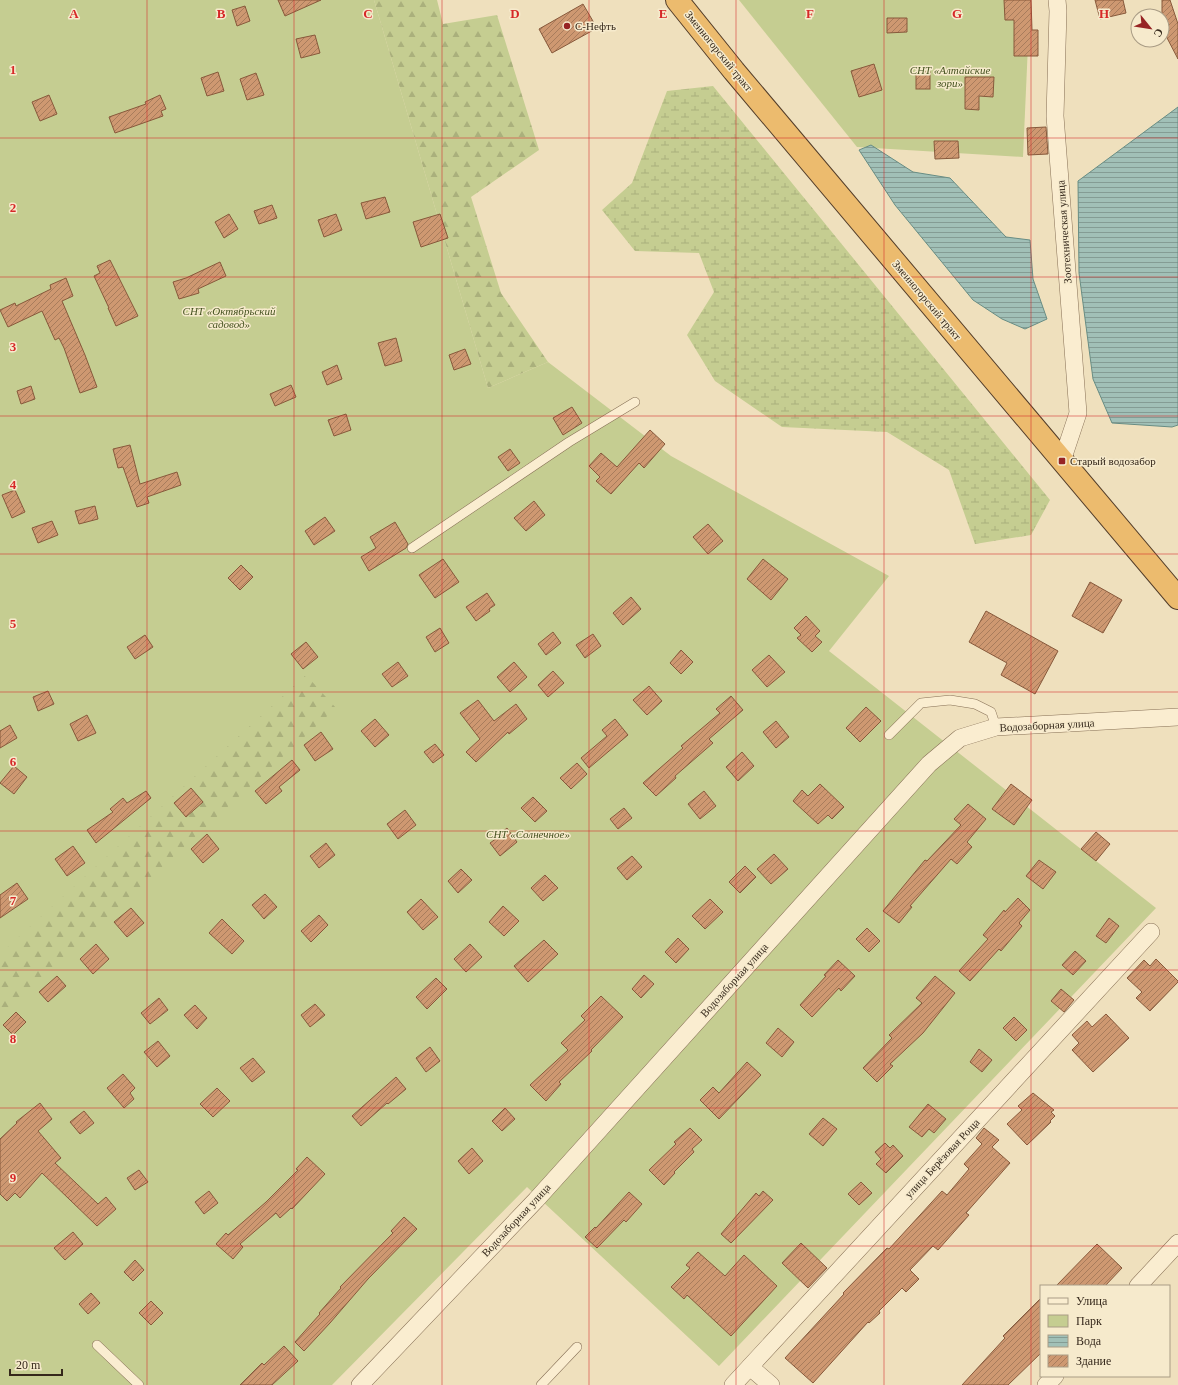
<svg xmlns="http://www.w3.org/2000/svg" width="1178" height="1385" font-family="Georgia,serif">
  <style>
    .green { fill: #c5cd91 }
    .forest { fill: url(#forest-firs) }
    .wetland { fill: url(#wetland-marsh) }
    .water { fill: url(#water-rules); stroke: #688d84 }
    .building { fill: url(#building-hatch); stroke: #87593b }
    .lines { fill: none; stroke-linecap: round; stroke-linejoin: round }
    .service-casing { stroke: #877056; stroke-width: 10 }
    .minor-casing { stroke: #877056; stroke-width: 18 }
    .trunk-casing { stroke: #543e2a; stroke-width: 24 }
    .service { stroke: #faedd0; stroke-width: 9 }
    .minor { stroke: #faedd0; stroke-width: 17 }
    .trunk { stroke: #ecbb6e; stroke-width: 22 }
    .grid { fill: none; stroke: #d62828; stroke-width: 1; stroke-opacity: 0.55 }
    .poi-dot { fill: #972424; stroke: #f6eacc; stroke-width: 1.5 }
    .labels { text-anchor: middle; stroke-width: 3; stroke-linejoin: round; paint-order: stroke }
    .poi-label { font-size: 11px; fill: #35281b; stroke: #f6eacc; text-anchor: start }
    .street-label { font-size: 11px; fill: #35281b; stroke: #f6eacc }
    .park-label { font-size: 11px; font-style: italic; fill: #465321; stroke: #f6eacc }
    .grid-label { font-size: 13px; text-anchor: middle; font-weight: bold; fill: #d62828; stroke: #f6eacc; stroke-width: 3; stroke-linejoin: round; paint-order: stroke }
  </style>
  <defs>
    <pattern id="forest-firs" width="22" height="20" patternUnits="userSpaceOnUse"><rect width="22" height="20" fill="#c5cd91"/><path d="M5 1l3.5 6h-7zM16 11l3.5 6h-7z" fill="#aab07c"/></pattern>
    <pattern id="wetland-marsh" width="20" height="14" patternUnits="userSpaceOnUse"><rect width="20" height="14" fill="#c5cd91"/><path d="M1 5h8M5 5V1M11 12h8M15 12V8" fill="none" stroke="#aab07c"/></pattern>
    <pattern id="water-rules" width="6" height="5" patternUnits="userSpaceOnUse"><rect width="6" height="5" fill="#a1c0b7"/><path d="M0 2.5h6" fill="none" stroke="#849c94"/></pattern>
    <pattern id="building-hatch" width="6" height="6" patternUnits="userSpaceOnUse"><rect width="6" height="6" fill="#ce9871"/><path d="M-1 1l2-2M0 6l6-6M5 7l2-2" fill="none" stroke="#a87c5c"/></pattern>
  </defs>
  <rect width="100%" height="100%" fill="#efe0bd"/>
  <g class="green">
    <path d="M0 0H374L488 388 548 362 671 456 889 576 829 651 1156 908 719 1366 527 1187 332 1385H0Z"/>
    <path d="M739 0H1030L1023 157 857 147Z"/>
  </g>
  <g class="forest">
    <path d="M374 0H437L443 24 497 15 539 150 471 197 501 293 548 362 488 388Z"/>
    <path d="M306 675 336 708 0 1015V954Z"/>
  </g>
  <path class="wetland" d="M713 86 1050 500 1031 535 975 544 949 470 887 432 782 427 715 381 687 335 714 292 699 253 635 251 602 210 632 183 667 91Z"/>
  <g class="water">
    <path d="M1178 107V425L1172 427 1112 423 1093 379 1079 273 1078 181Z"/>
    <path d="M871 145 913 172 950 178 1006 237 1030 240 1033 279 1047 319 1025 329 1002 319 973 300 895 205 859 150Z"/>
  </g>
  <g class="building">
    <path d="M278 0H321L285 16Z"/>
    <path d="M1004 0H1031L1032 30H1038V56H1014V20H1005Z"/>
    <path d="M1095 0H1123L1126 13 1100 19Z"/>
    <path d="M1162 0H1170L1178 24V59L1165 34 1162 35Z"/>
    <path d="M583 4 597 28 552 53 539 29Z"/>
    <path d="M245 6 250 21 237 26 232 10Z"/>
    <path d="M887 18H907V32L887 33Z"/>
    <path d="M315 35 320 53 301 58 296 39Z"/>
    <path d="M874 64 882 90 859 97 851 71Z"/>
    <path d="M218 72 224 91 207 96 201 78Z"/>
    <rect x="916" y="72" width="14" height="17"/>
    <path d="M256 73 264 95 247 100 240 79Z"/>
    <path d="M965 77H994L993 97 979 96V110L965 109Z"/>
    <path d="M49 95 57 114 40 121 32 102Z"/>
    <path d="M160 95 166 109 161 111 163 116 115 133 109 117 146 104 145 102Z"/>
    <path d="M1046 127 1048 154 1028 155 1027 128Z"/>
    <path d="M934 141H958L959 158 935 159Z"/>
    <path d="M385 197 390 212 366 219 361 203Z"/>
    <path d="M272 205 277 218 259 224 254 211Z"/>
    <path d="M229 214 238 229 224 238 215 222Z"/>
    <path d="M336 214 342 230 324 237 318 220Z"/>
    <path d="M440 214 448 238 421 247 413 222Z"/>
    <path d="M110 260 138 316 116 326 108 308H109L94 276 100 273 97 266Z"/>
    <path d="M220 262 226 276 198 289 199 293 179 299 173 282 186 278Z"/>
    <path d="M66 278 73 296 62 301 85 355 97 387 80 393 64 348 59 338 55 340 42 311 8 327 0 310 15 303 16 306 51 289 50 285Z"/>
    <path d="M396 338 402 361 385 366 378 343Z"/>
    <path d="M465 349 471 364 454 370 449 355Z"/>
    <path d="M337 365 342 379 327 385 322 372Z"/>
    <path d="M291 385 296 397 275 406 270 394Z"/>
    <path d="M31 386 35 399 21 404 17 391Z"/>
    <path d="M572 407 582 423 563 435 553 418Z"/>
    <path d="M346 414 351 430 334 436 328 420Z"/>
    <path d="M650 430 665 444 644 468 639 463 611 494 596 481 600 477 589 466 601 453 617 467Z"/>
    <path d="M130 445 140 484 177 472 181 485 147 497 149 503 137 507 123 467 118 468 113 449Z"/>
    <path d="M510 449 520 463 508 471 498 457Z"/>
    <path d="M15 490 25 512 12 518 2 495Z"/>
    <path d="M534 501 545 515 526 531 514 518Z"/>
    <path d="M95 506 98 519 79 524 75 511Z"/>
    <path d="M325 517 335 531 314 545 305 531Z"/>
    <path d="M52 521 58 535 38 543 32 528Z"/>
    <path d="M395 522 408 544 406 548 369 571 361 557 376 548 370 537Z"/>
    <path d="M708 524 723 541 708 554 693 537Z"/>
    <path d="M443 559 459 582 435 598 419 575Z"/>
    <path d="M763 559 788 579 771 600 747 579Z"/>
    <path d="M241 565 253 577 240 590 228 578Z"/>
    <path d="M1090 582 1122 600 1103 633 1072 616Z"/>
    <path d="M487 593 495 605 489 609 490 611 476 621 466 607Z"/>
    <path d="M631 597 641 609 623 625 613 613Z"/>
    <path d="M986 611 1058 651 1035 694 1001 675 1007 663 969 642Z"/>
    <path d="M806 616 820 631 815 636 822 642 812 652 797 638 801 635 794 628Z"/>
    <path d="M440 628 449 643 435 652 426 637Z"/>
    <path d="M553 632 561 643 546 655 538 644Z"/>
    <path d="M593 634 601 646 585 658 576 645Z"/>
    <path d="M145 635 153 647 135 659 127 647Z"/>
    <path d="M306 642 318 657 303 669 291 654Z"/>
    <path d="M681 650 693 662 681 674 670 663Z"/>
    <path d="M769 655 785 672 767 687 752 670Z"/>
    <path d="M398 662 408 676 392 687 382 674Z"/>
    <path d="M514 662 527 677 510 692 497 677Z"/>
    <path d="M553 671 564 683 548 697 538 685Z"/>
    <path d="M649 686 662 701 647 715 633 700Z"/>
    <path d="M48 691 54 704 38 711 33 697Z"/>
    <path d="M731 696 743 710 709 739 713 743 675 776 676 778 656 796 643 783 683 748 681 746 720 713 716 709Z"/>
    <path d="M478 700 494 721 516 704 527 719 509 734 508 732 476 762 466 752 480 739 460 713Z"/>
    <path d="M866 707 881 721 860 742 846 728Z"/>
    <path d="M87 715 96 733 78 741 70 724Z"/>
    <path d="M375 719 389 735 375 747 361 731Z"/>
    <path d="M615 719 628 735 589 768 581 758 607 736 602 730Z"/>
    <path d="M776 721 789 737 776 748 763 732Z"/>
    <path d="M10 725 17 738 0 748V731Z"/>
    <path d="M321 732 333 749 315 761 304 745Z"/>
    <path d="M435 744 444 755 433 763 424 752Z"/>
    <path d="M742 752 754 766 738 781 726 767Z"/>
    <path d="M292 760 300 770 279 787 282 791 266 804 255 791Z"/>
    <path d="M577 763 587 774 571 789 560 778Z"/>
    <path d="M14 766 27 777 14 794 0 783Z"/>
    <path d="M820 784 844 807 832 819 828 815 818 824 793 801 802 790 808 796Z"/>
    <path d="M1011 784 1032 800 1014 825 992 809Z"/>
    <path d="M191 788 203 802 186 817 174 803Z"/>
    <path d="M146 791 151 798 96 843 87 830 113 812 110 809 123 798 127 803Z"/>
    <path d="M704 791 716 806 700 819 688 804Z"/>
    <path d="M533 797 547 811 535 822 521 808Z"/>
    <path d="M968 804 986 819 967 842 972 847 957 864 951 859 910 906 912 907 899 923 883 911 925 860 927 861 961 825 954 819Z"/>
    <path d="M624 808 632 818 618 829 610 819Z"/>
    <path d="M405 810 416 825 398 839 387 824Z"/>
    <path d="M507 828 517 842 500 856 490 843 497 838 496 837Z"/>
    <path d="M1096 832 1110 844 1096 861 1081 849Z"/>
    <path d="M207 834 219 849 203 863 191 849Z"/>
    <path d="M326 843 335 855 319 868 310 856Z"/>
    <path d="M73 846 85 863 67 876 55 859Z"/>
    <path d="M774 854 788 869 771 884 757 869Z"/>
    <path d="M632 856 642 867 627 880 617 868Z"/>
    <path d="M1039 860 1056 872 1043 889 1026 876Z"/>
    <path d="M745 866 756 877 740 893 729 882Z"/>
    <path d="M461 869 472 880 458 893 448 881Z"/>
    <path d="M545 875 558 888 543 901 531 888Z"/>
    <path d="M17 883 28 899 0 918V895Z"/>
    <path d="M265 894 277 907 264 919 252 905Z"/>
    <path d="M1018 898 1030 910 1019 923 1022 926 1001 951 999 949 970 981 959 971 988 939 983 935 1004 910 1005 912Z"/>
    <path d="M421 899 438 917 423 930 407 912Z"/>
    <path d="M710 899 723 912 705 929 692 916Z"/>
    <path d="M503 906 519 921 504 936 489 922Z"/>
    <path d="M131 908 144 923 127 937 114 922Z"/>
    <path d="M319 915 328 925 311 942 301 931Z"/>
    <path d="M1109 918 1119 926 1106 943 1096 936Z"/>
    <path d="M222 919 244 941 232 954 209 933Z"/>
    <path d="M867 928 880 941 869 952 856 939Z"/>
    <path d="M678 938 689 949 676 963 665 952Z"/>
    <path d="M544 940 558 954 528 982 514 966Z"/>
    <path d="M96 944 109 959 93 974 80 959Z"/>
    <path d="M470 944 482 957 466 972 454 959Z"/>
    <path d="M1075 951 1086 961 1073 975 1062 965Z"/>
    <path d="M1156 959 1178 981V982L1150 1011 1136 998 1142 992 1127 978 1144 960 1150 966Z"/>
    <path d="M838 960 855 976 841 991 839 988 812 1017 800 1005 826 976 824 975Z"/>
    <path d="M644 975 654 984 641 998 632 989Z"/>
    <path d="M57 976 66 986 48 1002 39 992Z"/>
    <path d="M935 976 955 993 923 1033 890 1064 893 1066 877 1082 863 1068 892 1038 889 1035 922 1003 916 998Z"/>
    <path d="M436 978 447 989 427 1009 416 997Z"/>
    <path d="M1061 989 1074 1000 1064 1012 1051 1001Z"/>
    <path d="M601 996 623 1017 591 1050 592 1051 559 1082 561 1084 546 1101 530 1085 568 1050 561 1043 585 1020 581 1016Z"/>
    <path d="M159 998 168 1010 150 1024 141 1013Z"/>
    <path d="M315 1004 325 1015 310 1027 301 1015Z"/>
    <path d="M195 1005 207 1018 197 1029 184 1015Z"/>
    <path d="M16 1012 26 1022 13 1035 3 1025Z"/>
    <path d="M1106 1014 1129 1038 1093 1072 1072 1050 1079 1043 1072 1035 1087 1021 1092 1027Z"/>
    <path d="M1014 1017 1027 1030 1016 1041 1003 1028Z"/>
    <path d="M778 1028 794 1042 782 1057 766 1043Z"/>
    <path d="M158 1041 170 1056 157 1067 144 1052Z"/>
    <path d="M430 1047 440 1061 426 1072 416 1058Z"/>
    <path d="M979 1049 992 1060 982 1072 970 1062Z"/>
    <path d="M253 1058 265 1072 252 1082 240 1068Z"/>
    <path d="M747 1062 761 1075 719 1119 700 1100 713 1087 719 1093Z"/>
    <path d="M123 1074 135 1088 130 1093 134 1099 124 1108 107 1088Z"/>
    <path d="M396 1077 406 1089 388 1104 387 1103 361 1126 352 1116Z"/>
    <path d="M217 1088 230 1101 213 1117 200 1104Z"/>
    <path d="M1033 1093 1054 1110 1051 1112 1055 1116 1050 1121 1051 1122 1027 1145 1007 1124 1022 1110 1018 1106Z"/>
    <path d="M40 1103 52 1119 38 1131 61 1158 55 1163 98 1204 106 1197 116 1209 97 1226 42 1173 20 1198 15 1193 7 1201 0 1194V1139L17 1123 16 1122Z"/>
    <path d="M928 1104 946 1119 934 1133 929 1129 922 1137 909 1127Z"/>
    <path d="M505 1108 515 1119 502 1131 492 1121Z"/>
    <path d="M84 1111 94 1123 80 1134 70 1122Z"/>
    <path d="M823 1118 837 1129 823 1146 809 1134Z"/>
    <path d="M690 1128 702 1140 692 1149 694 1152 674 1172 675 1173 664 1185 649 1170 676 1144 674 1142Z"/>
    <path d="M984 1128 999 1140 992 1147 1010 1163 966 1213 969 1215 938 1250 933 1246 910 1270 919 1279 906 1292 902 1288 879 1311 880 1313 869 1323 868 1322 813 1383 785 1358 844 1294 843 1293 887 1248 889 1249 942 1191 947 1195 969 1169 964 1164 982 1144 976 1138Z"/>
    <path d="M885 1143 890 1148 893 1145 903 1156 886 1173 876 1164 881 1159 875 1152Z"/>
    <path d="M472 1148 483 1161 469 1174 458 1161Z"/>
    <path d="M307 1157 325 1174 292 1209 291 1208 280 1218 276 1213 240 1244 243 1247 233 1259 216 1244 226 1233 228 1235 266 1202 298 1170 296 1169Z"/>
    <path d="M139 1170 148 1182 135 1190 127 1178Z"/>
    <path d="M861 1182 872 1193 859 1205 848 1194Z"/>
    <path d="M209 1191 218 1203 204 1214 195 1202Z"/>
    <path d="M763 1191 773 1200 731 1243 721 1234 756 1193 759 1196Z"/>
    <path d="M629 1192 642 1204 626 1222 624 1220 597 1248 585 1237 595 1227 596 1228Z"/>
    <path d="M404 1217 417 1229 368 1279 330 1323 304 1351 295 1342 320 1314 319 1313 341 1288 340 1287 393 1233 391 1231Z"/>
    <path d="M73 1232 83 1244 65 1260 54 1248Z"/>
    <path d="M801 1243 827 1268 808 1288 782 1263Z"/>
    <path d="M1097 1244 1122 1268 1105 1286H1056Z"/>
    <path d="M698 1252 725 1276 744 1255 777 1286 731 1336 687 1295 684 1299 671 1287 690 1268 686 1265Z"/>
    <path d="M135 1260 144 1270 133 1281 124 1272Z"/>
    <path d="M91 1293 100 1303 88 1314 79 1304Z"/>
    <path d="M1041 1298V1353L1008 1385H962L1005 1338 1003 1336Z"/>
    <path d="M151 1301 163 1313 151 1325 139 1313Z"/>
    <path d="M284 1346 298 1361 272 1385H240L262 1363 264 1365Z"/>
  </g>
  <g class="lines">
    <g class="service-casing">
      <g id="service">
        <path d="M412 548 569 442 635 402"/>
        <path d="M889 735 921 703 950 700 975 704 991 712 996 727"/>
        <path d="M97 1345 139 1385"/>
        <path d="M541 1385 577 1347"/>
      </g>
    </g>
    <g class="minor-casing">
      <g id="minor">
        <path d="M1057 0 1058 11 1055 116 1078 413 1062 461"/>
        <path d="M1138 1286 1178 1243"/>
        <path d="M750 1367 771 1385"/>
        <path d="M360 1385 536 1200 929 764 960 738 996 727 1178 717"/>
        <path d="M733 1385 1151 932"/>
        <path d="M1046 1385 1055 1376"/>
      </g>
    </g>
    <g class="trunk-casing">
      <path id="trunk" d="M677 0 734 71 1178 598"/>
    </g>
    <use href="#service" class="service"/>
    <use href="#minor" class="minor"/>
    <use href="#trunk" class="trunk"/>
  </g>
  <path class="grid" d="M147 0V1385M294 0V1385M442 0V1385M589 0V1385M736 0V1385M884 0V1385M1031 0V1385M0 138H1178M0 277H1178M0 416H1178M0 554H1178M0 692H1178M0 831H1178M0 970H1178M0 1108H1178M0 1246H1178"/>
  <g class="poi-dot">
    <circle cx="567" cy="26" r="4"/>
    <rect x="1058" y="457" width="8" height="8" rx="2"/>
  </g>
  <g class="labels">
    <g class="poi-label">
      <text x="575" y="30">С-Нефть</text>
      <text x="1070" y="465">Старый водозабор</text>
    </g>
    <g class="street-label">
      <text transform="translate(719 51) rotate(51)" y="4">Змеиногорский тракт</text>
      <text transform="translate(1064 232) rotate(-94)" y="4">Зоотехническая улица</text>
      <text transform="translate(927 300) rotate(50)" y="4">Змеиногорский тракт</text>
      <text transform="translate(1047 725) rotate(-3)" y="4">Водозаборная улица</text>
      <text transform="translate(734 980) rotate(-48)" y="4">Водозаборная улица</text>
      <text transform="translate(942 1158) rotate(-47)" y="4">улица Берёзовая Роща</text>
      <text transform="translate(516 1220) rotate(-47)" y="4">Водозаборная улица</text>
    </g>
    <g class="park-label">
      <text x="950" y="74">СНТ «Алтайские<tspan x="950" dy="13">зори»</tspan></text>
      <text x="229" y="315">СНТ «Октябрьский<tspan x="229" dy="13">садовод»</tspan></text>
      <text x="528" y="838">СНТ «Солнечное»</text>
    </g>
  </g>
  <g class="grid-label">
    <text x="74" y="18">A</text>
    <text x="221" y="18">B</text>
    <text x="368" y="18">C</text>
    <text x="515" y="18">D</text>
    <text x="663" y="18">E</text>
    <text x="810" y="18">F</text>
    <text x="957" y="18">G</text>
    <text x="1104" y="18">H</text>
    <text x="13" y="74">1</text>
    <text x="13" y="212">2</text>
    <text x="13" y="351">3</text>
    <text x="13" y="489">4</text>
    <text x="13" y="628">5</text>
    <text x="13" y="766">6</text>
    <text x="13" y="905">7</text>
    <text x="13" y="1043">8</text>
    <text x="13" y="1182">9</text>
  </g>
  <rect x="1040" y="1285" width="130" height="92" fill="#f6eacc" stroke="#a99c85"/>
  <rect x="1048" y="1298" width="20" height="6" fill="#faedd0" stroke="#a99c85"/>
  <text x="1076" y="1305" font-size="12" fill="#35281b">Улица</text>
  <rect x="1048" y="1315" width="20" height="12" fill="#c5cd91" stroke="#a99c85"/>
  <text x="1076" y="1325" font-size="12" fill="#35281b">Парк</text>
  <rect x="1048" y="1335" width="20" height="12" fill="url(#water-rules)" stroke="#a99c85"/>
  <text x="1076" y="1345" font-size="12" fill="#35281b">Вода</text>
  <rect x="1048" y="1355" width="20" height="12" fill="url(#building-hatch)" stroke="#a99c85"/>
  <text x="1076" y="1365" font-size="12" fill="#35281b">Здание</text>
  <g transform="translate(1150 28) rotate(120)"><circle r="19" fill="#f6eacc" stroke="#a99c85"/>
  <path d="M0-3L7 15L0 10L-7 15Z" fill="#972424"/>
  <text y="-6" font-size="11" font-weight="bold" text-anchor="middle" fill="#35281b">С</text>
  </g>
  <path d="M10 1369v6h52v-6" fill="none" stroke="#35281b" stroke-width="2"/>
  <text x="16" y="1369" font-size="12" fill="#35281b" stroke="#f6eacc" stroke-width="3" paint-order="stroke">20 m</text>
</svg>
